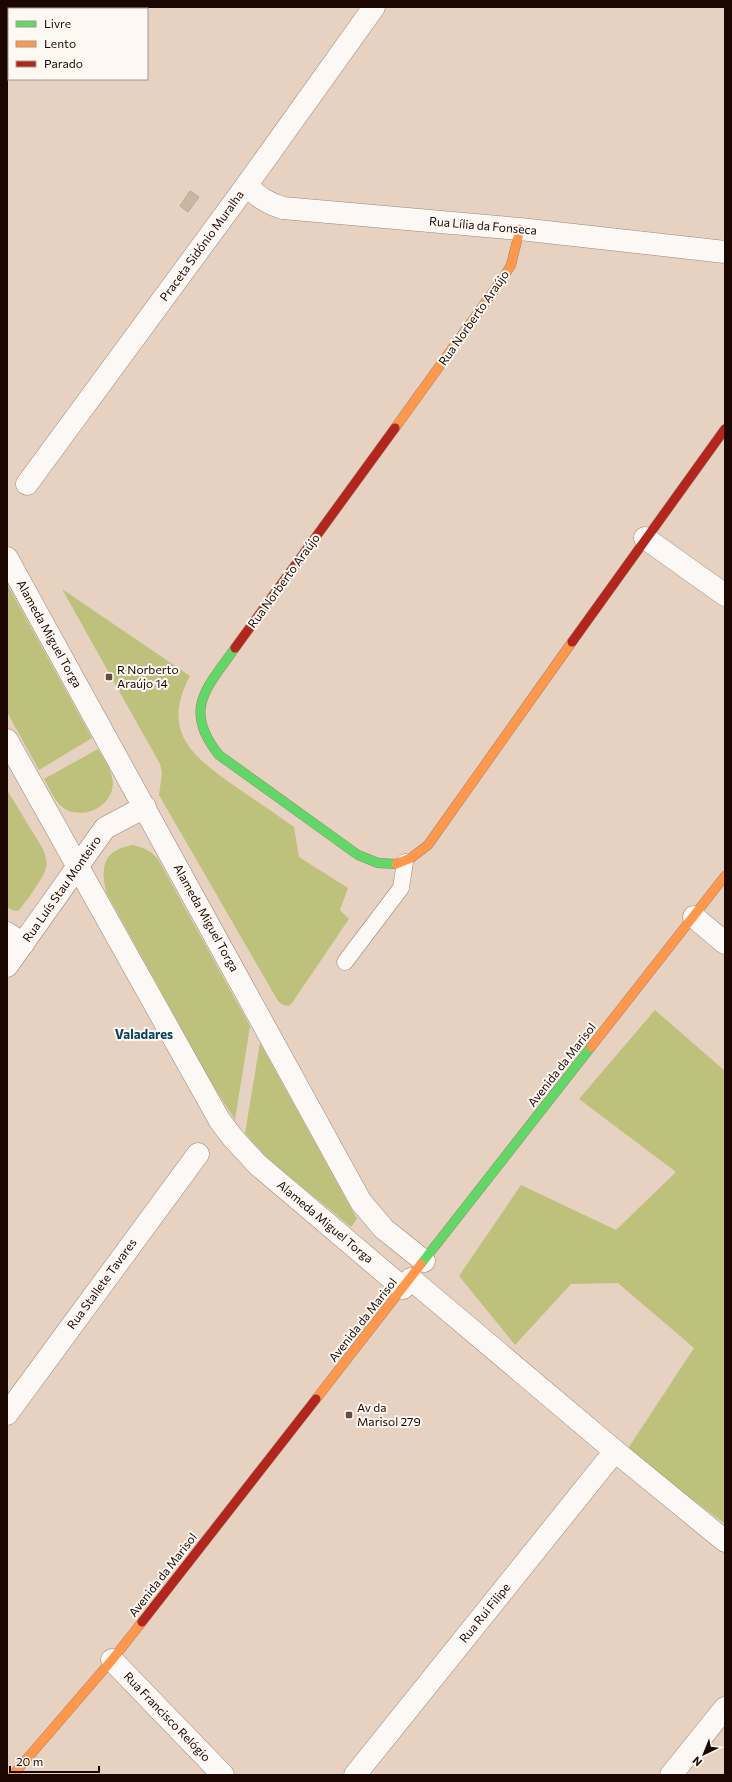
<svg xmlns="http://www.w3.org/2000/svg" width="732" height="1782" font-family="Commissioner,sans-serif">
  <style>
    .green { fill: #bdc17b }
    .building { fill: #cbb6a4; stroke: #bca796 }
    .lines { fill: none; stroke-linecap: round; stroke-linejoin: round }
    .lane-casing { stroke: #9b8774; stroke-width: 17 }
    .street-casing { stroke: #9b8774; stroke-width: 23 }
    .fast-casing { stroke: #9b8774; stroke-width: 10 }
    .slow-casing { stroke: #9b8774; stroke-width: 10 }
    .jam-casing { stroke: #9b8774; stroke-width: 10 }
    .path { stroke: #dcd5cf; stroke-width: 2.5; stroke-dasharray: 3 2; stroke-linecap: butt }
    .lane { stroke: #fbf8f6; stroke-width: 16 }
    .street { stroke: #fbf8f6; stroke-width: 22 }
    .fast { stroke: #63d668; stroke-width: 9 }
    .slow { stroke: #ff974d; stroke-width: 9 }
    .jam { stroke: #b3261e; stroke-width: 9 }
    .poi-dot { fill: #634e44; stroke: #fef8f3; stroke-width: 1.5 }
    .labels { text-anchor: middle; stroke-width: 4; stroke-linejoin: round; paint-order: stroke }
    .street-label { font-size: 12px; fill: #1c0700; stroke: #fef8f3 }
    .poi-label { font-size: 12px; fill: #1c0700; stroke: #fef8f3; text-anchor: start }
    .neighbourhood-label { font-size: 13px; font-weight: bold; fill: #084465; stroke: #fef8f3 }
  </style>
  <rect width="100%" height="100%" fill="#e7d2c1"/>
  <g class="green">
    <path d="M7 584 92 738 39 770 7 712Z"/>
    <path d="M62 589 190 676C160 732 193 757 236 787 255 800 274 813 294 827L299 857 348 888 340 910 349 919 292 1003 289 1006 283 1005 278 1001 159 795 162 773 160 764Z"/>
    <path d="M98 749C103 758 110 767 112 777 118 803 87 821 65 809 55 803 50 789 44 779Z"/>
    <path d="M7 790 43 849C45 855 48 862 46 868 44 877 25 904 18 911L12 910 7 907Z"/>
    <path d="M133 845C144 848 150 850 158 859L250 1026 235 1120 211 1082 106 892C100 865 104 850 133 845Z"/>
    <path d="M655 1010 725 1071V1524L627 1450 694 1348 618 1283 571 1284 515 1345 459 1276 521 1185 616 1230 676 1172 579 1099Z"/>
    <path d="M260 1043 357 1219 351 1227 269 1160 245 1133Z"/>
  </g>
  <path class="building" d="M190 191 199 197 188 212 180 206Z"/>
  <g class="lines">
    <g class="lane-casing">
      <path id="lane" d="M345 962 401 888 405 862"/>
    </g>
    <g class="street-casing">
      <g id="street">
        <path d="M39 9 40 7"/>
        <path d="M7 53 9 50"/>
        <path d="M246 186C258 196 268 204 283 208L520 229 725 252"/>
        <path d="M27 484 246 186 374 7"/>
        <path d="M645 538 725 595"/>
        <path d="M7 558 361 1202 384 1229 424 1261"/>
        <path d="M7 740 220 1121 233 1138 258 1165 403 1288"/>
        <path d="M694 917 725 943"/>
        <path d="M7 933 23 944"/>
        <path d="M7 966 105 828 145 807"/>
        <path d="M411 1279 615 1451 725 1541"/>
        <path d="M7 1414 198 1154"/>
        <path d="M112 1660 223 1775"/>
        <path d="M355 1775 615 1451"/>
        <path d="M671 1775 725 1708"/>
      </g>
    </g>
    <g class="fast-casing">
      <g id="fast">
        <path d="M235 648C207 688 182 709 219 755L358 855 378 863 396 864"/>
        <path d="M421 1264 591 1047"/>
      </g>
    </g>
    <g class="slow-casing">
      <g id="slow">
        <path d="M395 428 503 278 511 265 520 229"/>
        <path d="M396 864 411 858 428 845 572 642"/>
        <path d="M591 1047 725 876"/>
        <path d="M316 1399 421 1264"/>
        <path d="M13 1775 112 1660 142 1622"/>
      </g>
    </g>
    <g class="jam-casing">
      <g id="jam">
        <path d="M572 642 725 429"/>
        <path d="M235 648 395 428"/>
        <path d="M142 1622 316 1399"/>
      </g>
    </g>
    <g class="path">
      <path d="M7 526 15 519 18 509"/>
      <path d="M52 768 83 751"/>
      <path d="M289 1016 329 978"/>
      <path d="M243 1106 250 1056"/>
    </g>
    <use href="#lane" class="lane"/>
    <use href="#street" class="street"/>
    <use href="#fast" class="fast"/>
    <use href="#slow" class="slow"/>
    <use href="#jam" class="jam"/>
  </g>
  <g class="poi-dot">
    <rect x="105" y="673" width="8" height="8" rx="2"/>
    <rect x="345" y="1411" width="8" height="8" rx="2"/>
  </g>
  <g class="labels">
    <g class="street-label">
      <text transform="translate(483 226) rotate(5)" y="4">Rua Lília da Fonseca</text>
      <text transform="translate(202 246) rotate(-54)" y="4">Praceta Sidónio Muralha</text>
      <text transform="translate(474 318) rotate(-55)" y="4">Rua Norberto Araújo</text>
      <text transform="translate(284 581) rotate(-54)" y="4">Rua Norberto Araújo</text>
      <text transform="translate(49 634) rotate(61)" y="4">Alameda Miguel Torga</text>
      <text transform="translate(62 889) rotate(-55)" y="4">Rua Luís Stau Monteiro</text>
      <text transform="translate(206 918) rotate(61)" y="4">Alameda Miguel Torga</text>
      <text transform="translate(562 1065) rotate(-52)" y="4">Avenida da Marisol</text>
      <text transform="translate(325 1222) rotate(40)" y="4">Alameda Miguel Torga</text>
      <text transform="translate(102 1284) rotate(-54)" y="4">Rua Stallete Tavares</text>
      <text transform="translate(363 1320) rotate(-52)" y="4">Avenida da Marisol</text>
      <text transform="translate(163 1575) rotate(-52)" y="4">Avenida da Marisol</text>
      <text transform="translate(485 1613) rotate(-51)" y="4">Rua Rui Filipe</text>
      <text transform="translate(167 1717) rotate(46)" y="4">Rua Francisco Relógio</text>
    </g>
    <g class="poi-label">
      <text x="117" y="674">R Norberto<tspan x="117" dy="14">Araújo 14</tspan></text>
      <text x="357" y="1412">Av da<tspan x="357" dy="14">Marisol 279</tspan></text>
    </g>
    <g class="neighbourhood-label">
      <text x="144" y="1039">Valadares</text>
    </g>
  </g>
  <rect width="732" height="1782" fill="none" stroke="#1c0700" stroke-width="16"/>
  <rect x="8" y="8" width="140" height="72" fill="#fef8f3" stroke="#a49892"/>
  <rect x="16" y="21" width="20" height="6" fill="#63d668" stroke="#a49892"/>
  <text x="44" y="28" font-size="12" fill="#1c0700">Livre</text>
  <rect x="16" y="41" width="20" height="6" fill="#ff974d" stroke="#a49892"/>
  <text x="44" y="48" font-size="12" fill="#1c0700">Lento</text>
  <rect x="16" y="61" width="20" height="6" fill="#b3261e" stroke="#a49892"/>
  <text x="44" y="68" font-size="12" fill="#1c0700">Parado</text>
  <g transform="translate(704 1754) rotate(223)" stroke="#fef8f3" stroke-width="3" paint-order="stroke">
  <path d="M0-3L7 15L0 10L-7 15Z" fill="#1c0700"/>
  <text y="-6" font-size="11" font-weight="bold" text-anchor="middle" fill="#1c0700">N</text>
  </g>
  <path d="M10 1766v6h89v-6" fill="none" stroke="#1c0700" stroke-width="2"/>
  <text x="16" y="1766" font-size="12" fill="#1c0700" stroke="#fef8f3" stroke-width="3" paint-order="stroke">20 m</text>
</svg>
